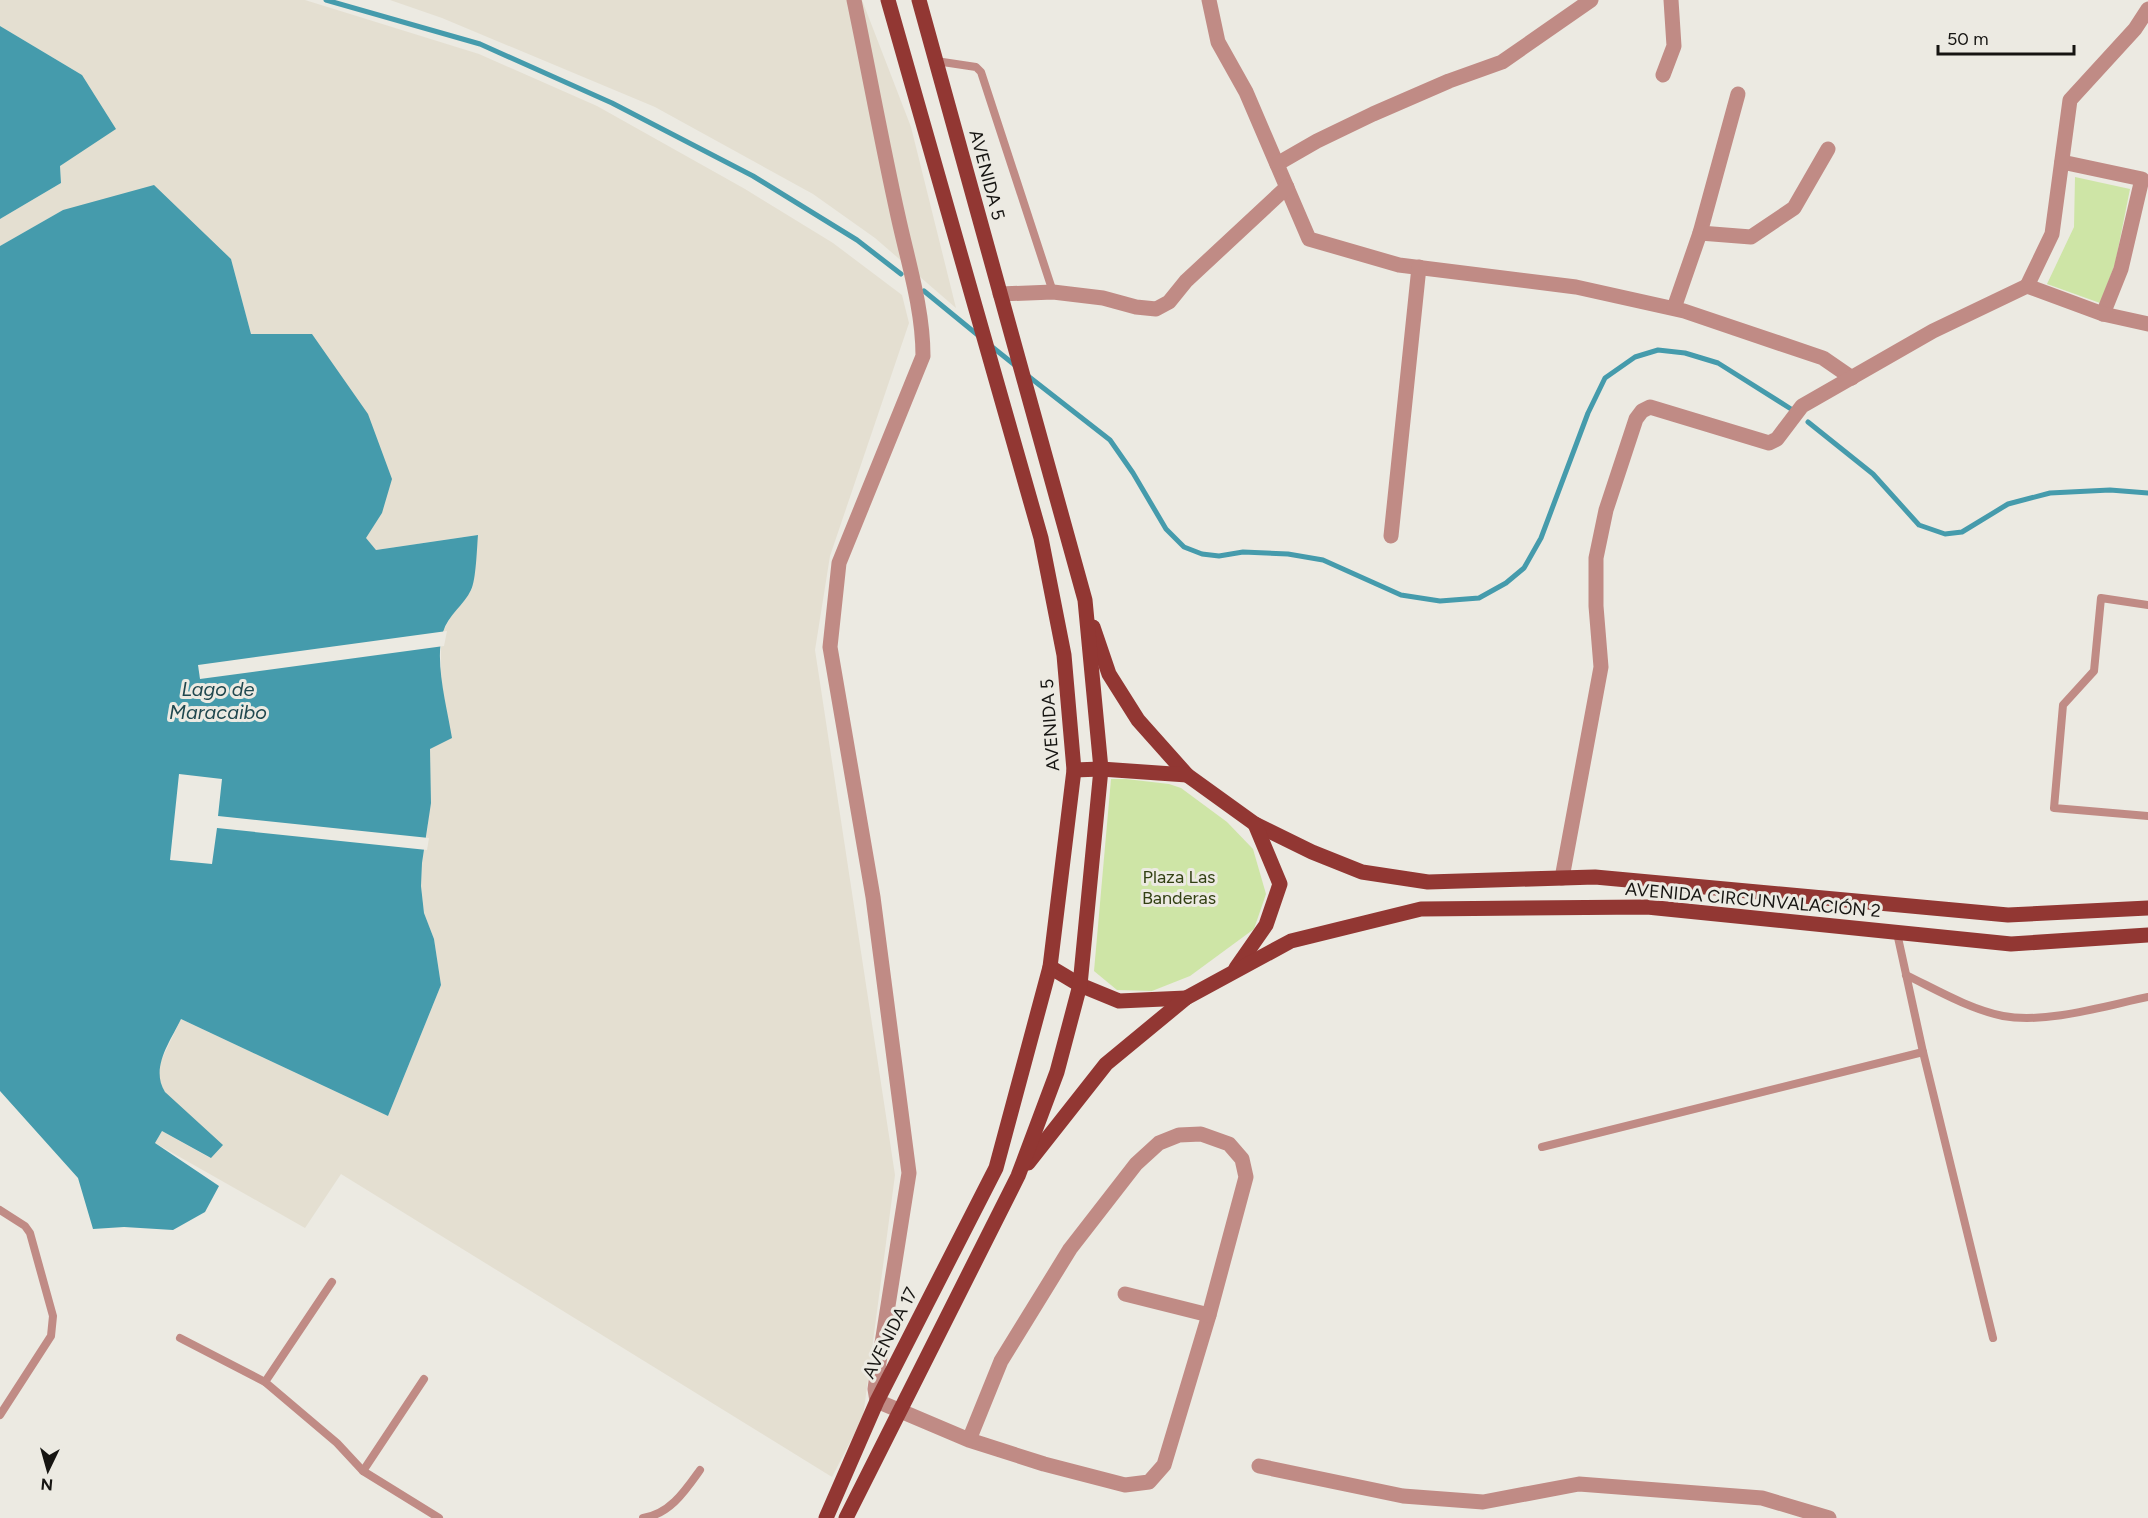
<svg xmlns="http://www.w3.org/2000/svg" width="2148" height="1518" font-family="Figtree,sans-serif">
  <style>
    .built { fill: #e4dfd1 }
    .green { fill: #cee5a6 }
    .water { fill: #459bac }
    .pier { fill: #eceae2 }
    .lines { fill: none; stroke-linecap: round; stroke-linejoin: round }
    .stream { stroke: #459bac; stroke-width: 5 }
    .lane { stroke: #c08b85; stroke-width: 8 }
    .street { stroke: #c08b85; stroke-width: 15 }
    .primary { stroke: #923733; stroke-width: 15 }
    .labels { text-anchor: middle; stroke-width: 6; stroke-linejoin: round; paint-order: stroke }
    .street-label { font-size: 18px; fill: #161512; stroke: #eceae2 }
    .park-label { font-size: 18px; fill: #324013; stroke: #eceae2 }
    .water-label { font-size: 20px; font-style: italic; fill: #1f474e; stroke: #eceae2 }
  </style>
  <rect width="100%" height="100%" fill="#eceae2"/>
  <g class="built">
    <path d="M0 0H305L479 54 597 106 745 189 833 243 902 295 909 323 830 556 815 650 895 1175 863 1417 832 1477 341 1174 305 1228 155 1143 162 1131 210 1158 159 1083V1065L181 1019 388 1116 441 985 434 939 424 913 421 886 422 863 428 825 430 748 441 668V646L443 631 452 615 472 589 478 535 376 550 365 538 382 513 312 334H251L231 259 63 210 0 246V219L61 183 60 166 82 75 0 26Z"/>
    <path d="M390 0H862L911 127 956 308 875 238 813 194 655 107 442 18Z"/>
  </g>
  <g class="green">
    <path d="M2075 177 2130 189 2115 264 2100 303 2047 284 2074 227Z"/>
    <path d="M1111 779H1126L1169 784 1181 788 1227 822 1253 849 1266 894 1254 929 1190 976 1152 991 1117 990 1094 971Z"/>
  </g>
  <g class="water">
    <path d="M0 26 82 75 116 129 60 166 61 183 0 219Z"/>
    <path d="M154 185 231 259 251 334H312L368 414 392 479 382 513 366 538 376 550 478 535C477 547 476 581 471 590 464 605 448 615 443 632 434 661 447 707 452 738L430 749 431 803 422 863 421 886 424 913 434 939 441 985 388 1116 181 1019C170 1042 150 1068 165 1092L223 1145 211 1158 162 1131 155 1143 219 1186 205 1212 173 1230 124 1227 93 1229 78 1178 0 1091V246L63 210Z"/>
  </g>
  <g class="pier">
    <path d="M447 631 444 646 200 679 198 665Z"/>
    <path d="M179 774 222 779 218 816 429 838 427 850 217 828 212 864 170 860Z"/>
  </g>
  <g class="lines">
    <g class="stream">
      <path d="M326 0 480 44 612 103 753 176 857 240 901 274"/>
      <path d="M924 291 979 336"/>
      <path d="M991 346 1016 366"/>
      <path d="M1028 376 1110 440 1133 473 1166 529 1184 547 1202 554 1219 556 1243 552 1288 554 1323 560 1401 595 1440 601 1479 598 1506 583 1524 568 1541 538 1588 413 1605 378 1635 357 1658 350 1685 353 1718 363 1791 409"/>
      <path d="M1808 422 1873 474 1919 525 1945 534 1962 532 2008 504 2050 493 2110 490 2148 493"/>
    </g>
    <g class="lane">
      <path d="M936 61 976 67 981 72 1053 292"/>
      <path d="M2148 605 2101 598 2094 671 2063 705 2054 808 2148 816"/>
      <path d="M1897 933 1923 1052 1993 1338"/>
      <path d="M1906 975C1937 990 1969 1009 2003 1016 2046 1024 2105 1006 2148 997"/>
      <path d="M1542 1147 1923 1052"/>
      <path d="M0 1210 25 1226 30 1233 53 1316 51 1336 0 1415"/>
      <path d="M180 1338 265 1382 337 1443 363 1471 439 1518"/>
      <path d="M265 1382 332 1282"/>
      <path d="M363 1471 424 1379"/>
      <path d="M643 1518C670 1514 685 1491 700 1470"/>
    </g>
    <g class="street">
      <path d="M854 0C869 72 882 144 898 216 908 262 923 309 923 356L839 563 830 647 873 897 909 1173 877 1375 875 1389 877 1401 969 1440 1044 1464 1125 1485 1149 1482 1164 1465 1209 1315 1246 1177 1242 1159 1229 1144 1201 1134 1179 1135 1159 1143 1136 1164 1070 1249 1001 1361 969 1440"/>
      <path d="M1209 0 1218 42 1246 92 1309 239 1399 265 1576 287 1684 311 1823 358 1852 378"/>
      <path d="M1663 75 1674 46 1671 0"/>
      <path d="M2062 162 2142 179 2121 269 2103 314"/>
      <path d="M1277 164 1317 141 1373 114 1449 81 1502 62 1591 0"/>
      <path d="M1700 233 1738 94"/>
      <path d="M2027 286 2052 234 2070 100 2135 29 2148 9"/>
      <path d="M1000 294 1053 292 1103 298 1136 307 1156 309 1169 302 1186 281 1287 187"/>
      <path d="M1674 308 1700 233 1751 237 1794 208 1828 149"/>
      <path d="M1391 536 1419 267"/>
      <path d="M1562 878 1601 667 1596 606V558L1606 510 1636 419 1642 411 1650 407 1769 443 1777 439 1802 406 1933 331 2027 286 2103 314 2148 324"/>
      <path d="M1125 1294 1209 1315"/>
      <path d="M1259 1466 1403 1496 1483 1502 1579 1484 1762 1498 1829 1518"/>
    </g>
    <g class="primary">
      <path d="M1093 627 1109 674 1138 720 1187 775 1255 824 1312 852 1362 872 1428 882 1595 877 2008 915 2148 908"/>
      <path d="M1074 770 1101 769 1187 775"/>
      <path d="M1050 967 1080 985 1119 1001 1186 998"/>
      <path d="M1236 968 1266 925 1280 884 1255 824"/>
      <path d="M1028 1163 1106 1064 1186 998 1291 941 1421 909 1647 907 2011 944 2148 935"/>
      <path d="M826 1518 877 1401 996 1168 1050 967 1074 770 1064 655 1041 538 888 0"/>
      <path d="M846 1518 1018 1176 1057 1072 1080 985 1101 769 1085 600 919 0"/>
    </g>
  </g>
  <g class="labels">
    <g class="street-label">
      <text transform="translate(987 175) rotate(75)" y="6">AVENIDA 5</text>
      <text transform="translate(1050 725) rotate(-94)" y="6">AVENIDA 5</text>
      <text transform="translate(1753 900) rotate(5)" y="6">AVENIDA CIRCUNVALACIÓN 2</text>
      <text transform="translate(890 1333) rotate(-63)" y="6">AVENIDA 17</text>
    </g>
    <g class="park-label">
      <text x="1179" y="883">Plaza Las<tspan x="1179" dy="21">Banderas</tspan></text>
    </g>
    <g class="water-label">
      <text x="218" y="696">Lago de<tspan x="218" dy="23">Maracaibo</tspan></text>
    </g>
  </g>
  <g transform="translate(48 1470) rotate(185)" stroke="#eceae2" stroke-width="4.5" paint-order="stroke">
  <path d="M0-4.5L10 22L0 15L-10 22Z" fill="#161512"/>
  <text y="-9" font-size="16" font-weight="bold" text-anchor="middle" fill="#161512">N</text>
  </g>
  <path d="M1938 45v9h136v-9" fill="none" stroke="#161512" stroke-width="3"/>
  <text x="1947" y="45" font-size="18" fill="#161512" stroke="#eceae2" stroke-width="4.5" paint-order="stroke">50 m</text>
</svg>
